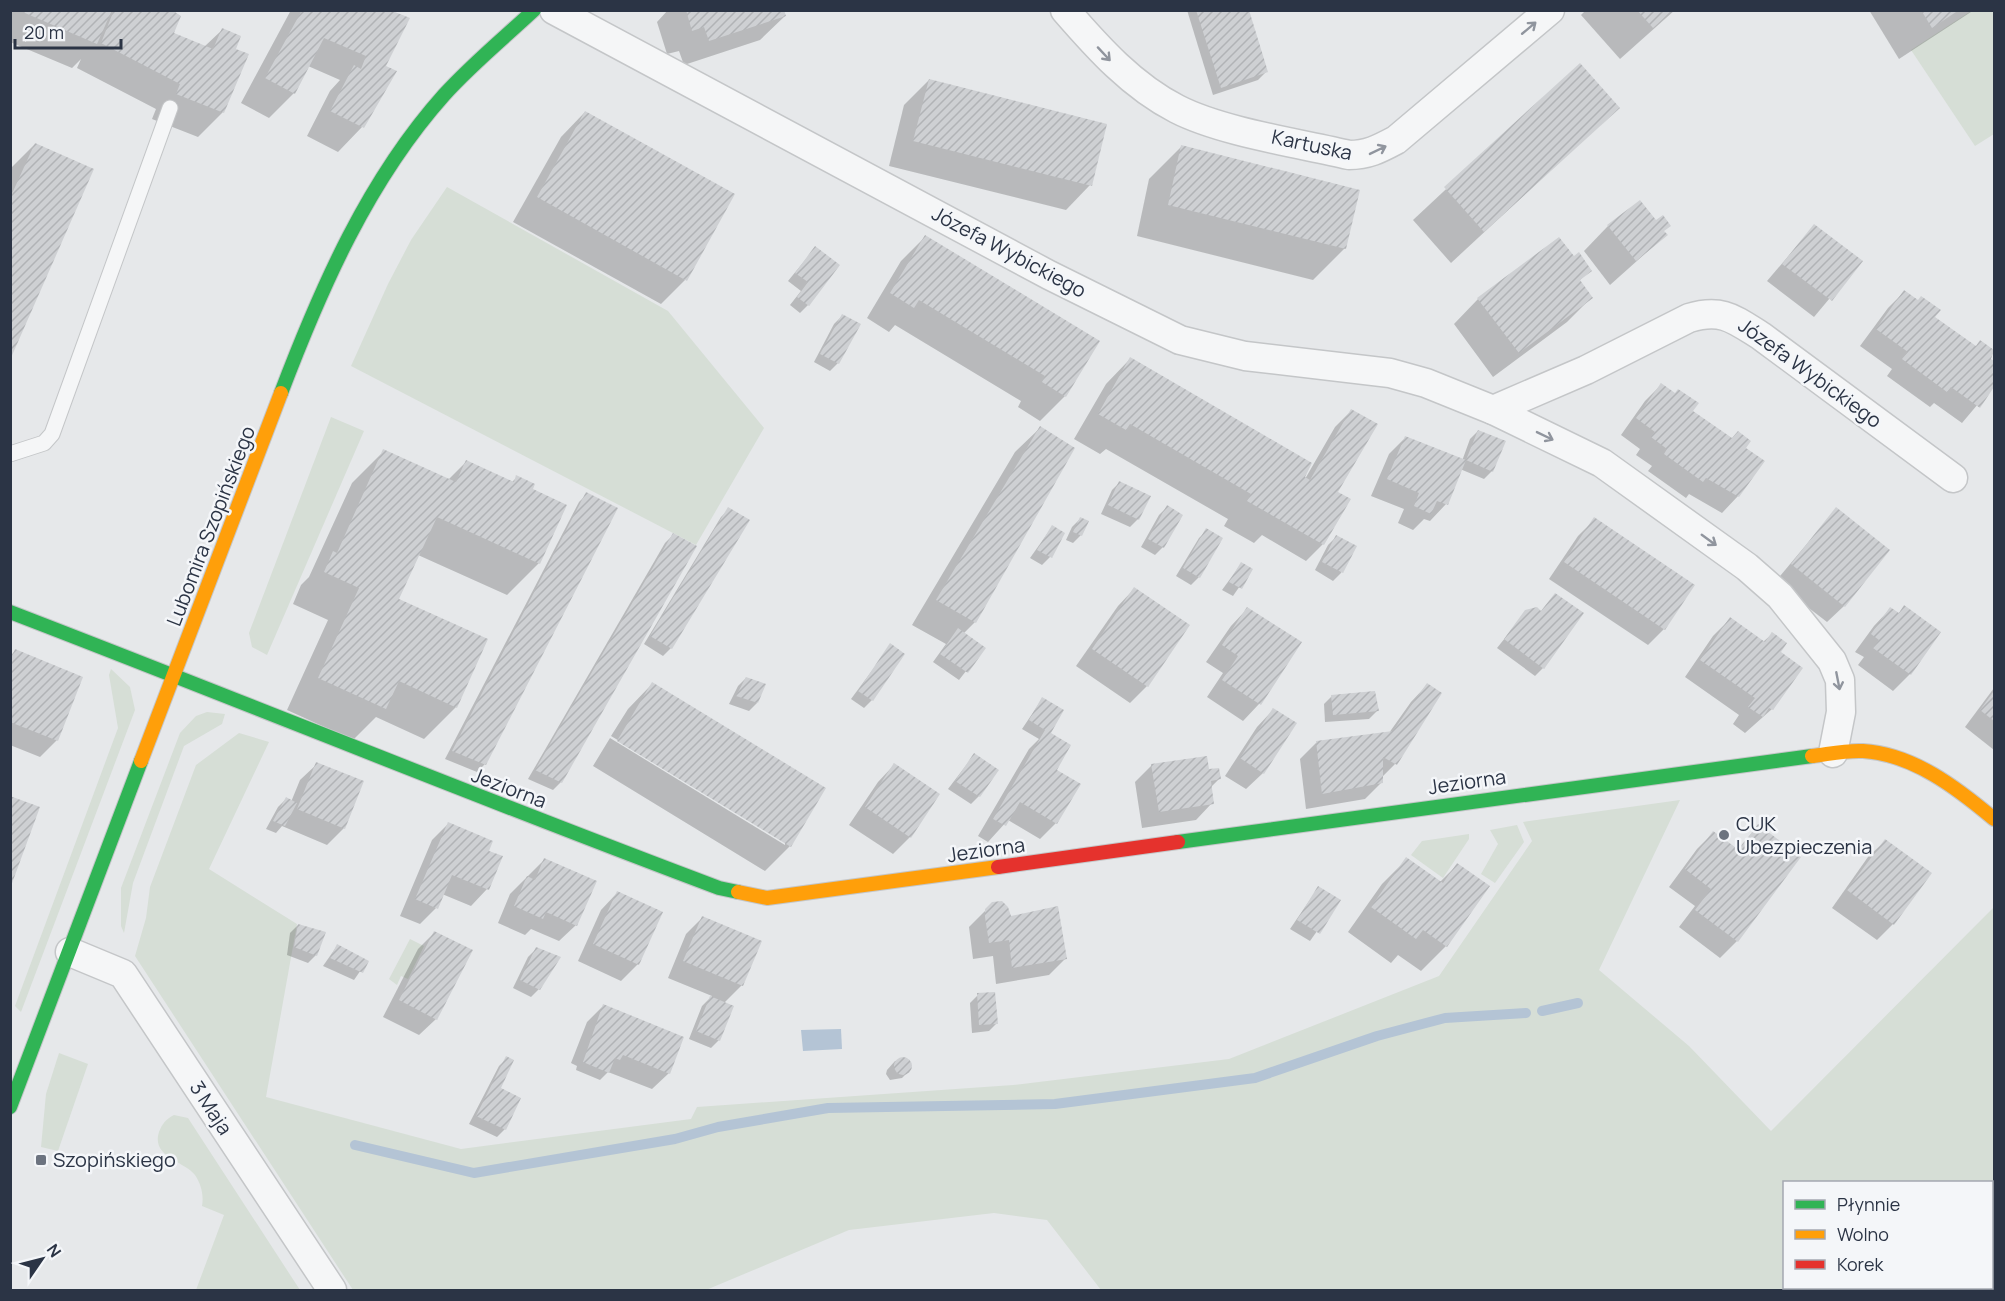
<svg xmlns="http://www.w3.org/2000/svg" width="2005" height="1301" font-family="Manrope,sans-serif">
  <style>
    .green { fill: #d6ded6; fill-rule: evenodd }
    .water { fill: #b4c4d5 }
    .shadow { fill: #0003 }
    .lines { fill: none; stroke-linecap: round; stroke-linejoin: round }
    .stream { stroke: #b4c4d5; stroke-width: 10 }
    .building { fill: url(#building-hatch) }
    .lane-casing { stroke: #c4c6c8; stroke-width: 17 }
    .street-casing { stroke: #c4c6c8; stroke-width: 31 }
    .fast-casing { stroke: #c4c6c8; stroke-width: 16 }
    .slow-casing { stroke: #c4c6c8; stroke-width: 16 }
    .jam-casing { stroke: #c4c6c8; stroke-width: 16 }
    .lane { stroke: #f5f6f7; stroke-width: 15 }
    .street { stroke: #f5f6f7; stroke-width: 28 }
    .fast { stroke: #30b455; stroke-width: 14 }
    .slow { stroke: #ff9f0a; stroke-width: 14 }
    .jam { stroke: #e5322d; stroke-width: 14 }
    .oneway { stroke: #90959e }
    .poi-dot { fill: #6c737f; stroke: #f4f6f9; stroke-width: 2 }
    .labels { text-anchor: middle; stroke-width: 5; stroke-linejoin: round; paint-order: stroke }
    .street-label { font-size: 20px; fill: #2b3445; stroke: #f4f6f9 }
    .poi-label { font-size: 20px; fill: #2b3445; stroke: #f4f6f9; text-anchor: start }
  </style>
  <defs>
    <pattern id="building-hatch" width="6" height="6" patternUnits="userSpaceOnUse" patternTransform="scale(1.5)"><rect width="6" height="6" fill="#ced0d3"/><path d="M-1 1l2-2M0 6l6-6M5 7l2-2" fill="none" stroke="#b1b3b6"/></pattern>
  </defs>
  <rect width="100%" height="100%" fill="#e6e8ea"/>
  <g class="green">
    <path d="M1971 11H1994V134L1975 146 1911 50Z"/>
    <path d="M447 187 668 311 764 428 696 545 351 366 388 284 411 240Z"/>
    <path d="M331 417 364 431 267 655 252 647 249 633Z"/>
    <path d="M111 669 130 687 135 710 21 1012 15 1006 118 728 109 675Z"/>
    <path d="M207 712 225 714 222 724 184 746 133 883 124 933 121 926V888L180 733 196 716Z"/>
    <path d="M239 733 269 742 209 869 297 924 266 1097 461 1149 691 1119 697 1107 1013 1085 1229 1059 1439 976 1532 841 1523 822 1680 800 1599 970 1689 1046 1771 1131 1994 907V1290H1101L1047 1220 994 1213 849 1230 706 1290H353L135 956 146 918 150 887 196 765ZM1784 1182H1992V1288H1784Z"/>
    <path d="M1517 825 1524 842 1495 883 1481 874 1498 844 1490 830Z"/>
    <path d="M1469 834V839L1443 878 1411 855 1422 841Z"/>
    <path d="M410 939 424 946 408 979 401 976 397 985 389 979Z"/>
    <path d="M59 1053 88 1064 58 1151 41 1147 46 1094Z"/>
    <path d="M174 1115 188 1118 300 1290H196L224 1215 202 1206C204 1195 201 1184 195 1175 184 1161 151 1157 159 1132 162 1124 166 1119 174 1115Z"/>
  </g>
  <path class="water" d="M841 1029 842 1049 803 1051 801 1030Z"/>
  <g class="shadow">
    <path d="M10 10H168L172 34 204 47 222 30 234 50 223 112 198 137 152 119 156 109 77 68 81 59 72 68 10 42Z"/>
    <path d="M291 10H386L384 67 362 127 338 152 307 136 330 91 340 80 308 66 294 93 269 118 241 103Z"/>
    <path d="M668 10H783L785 16 760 40 684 65 679 51 667 54 657 22Z"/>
    <path d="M1187 10H1247L1266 72 1258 80 1213 95Z"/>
    <path d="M1586 10H1675L1620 59 1581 15Z"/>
    <path d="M1869 10H1974L1899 59Z"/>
    <path d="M1579 65 1618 108 1451 263 1413 220Z"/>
    <path d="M929 80 1090 185 1066 210 889 166 904 105Z"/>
    <path d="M585 112 685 280 661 304 513 222 561 137Z"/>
    <path d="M35 144 10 356V169Z"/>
    <path d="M1181 147 1345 248 1313 280 1137 236 1149 179Z"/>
    <path d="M1608 226 1663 231 1666 235 1610 285 1584 251Z"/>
    <path d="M1814 226 1861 261 1814 317 1767 281Z"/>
    <path d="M926 236 1065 396 1040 421 1018 407 1021 401 895 325 889 332 867 318 901 261Z"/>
    <path d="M815 248 808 305 800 313 790 305 801 291 788 281Z"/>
    <path d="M1574 258 1590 270 1579 281 1591 298 1567 322 1493 377 1454 324 1478 299Z"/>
    <path d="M1904 292 1933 318 1975 347 1981 342 1994 352 1989 359 1994 363V385L1962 423 1934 403 1930 407 1887 376 1892 369 1860 346 1888 308Z"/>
    <path d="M842 316 838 363 830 371 814 362 834 324Z"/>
    <path d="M1130 359 1299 483 1305 479 1335 427 1351 411 1336 493 1323 544 1306 561 1262 535 1254 543 1224 526 1228 519 1106 449 1100 454 1074 439 1106 384Z"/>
    <path d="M1661 385 1691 411 1744 448 1738 496 1722 513 1689 494 1686 498 1648 471 1652 466 1636 455 1640 449 1621 435 1645 401Z"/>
    <path d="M1040 428 1073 449 975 622 963 634 984 648 959 680 933 662 946 644 912 625 1015 452Z"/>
    <path d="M1478 431 1492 471 1484 479 1460 469 1446 504 1430 521 1424 519 1413 530 1398 523 1404 509 1371 496 1389 454 1405 438 1462 461 1470 439Z"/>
    <path d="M384 451 448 480 466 462 511 483 517 477 539 563 507 595 418 555 397 600 456 707 424 739 376 717 353 740 287 710 328 620 293 604 301 585 309 577 352 483Z"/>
    <path d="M1120 482 1138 519 1130 527 1101 514 1112 490Z"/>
    <path d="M587 494 485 764 477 772 445 759 579 502Z"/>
    <path d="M1167 507 1181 515 1163 547 1155 555 1141 547 1159 515Z"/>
    <path d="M729 509 671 648 663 656 644 644 721 517Z"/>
    <path d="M1836 509 1844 606 1827 622 1775 582Z"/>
    <path d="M1080 519 1081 535 1073 543 1066 540 1072 527Z"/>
    <path d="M1595 519 1664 629 1648 645 1549 579 1578 536Z"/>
    <path d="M1052 527 1050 557 1042 565 1030 558Z"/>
    <path d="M1207 530 1199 577 1191 585 1176 576 1199 538Z"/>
    <path d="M673 535 561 782 553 790 528 779 665 543Z"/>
    <path d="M1336 537 1355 547 1341 573 1333 581 1315 570 1328 545Z"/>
    <path d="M1241 564 1251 570 1233 596 1222 590Z"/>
    <path d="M1134 589 1147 686 1130 703 1076 666 1118 606Z"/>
    <path d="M1904 607 1910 674 1893 691 1858 665 1864 657 1855 652 1874 626 1890 609 1898 614Z"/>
    <path d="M1247 609 1259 704 1243 721 1207 697 1223 673 1206 662 1231 626Z"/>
    <path d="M1526 612H1540L1543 668 1535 676 1497 648Z"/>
    <path d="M1730 619 1763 642 1772 634 1778 653 1772 709 1745 733 1733 724 1739 715 1685 677 1713 636Z"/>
    <path d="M891 645 872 700 864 708 851 699Z"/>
    <path d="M15 651 57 740 40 757 10 745V656Z"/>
    <path d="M746 678 757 703 749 711 729 704 738 686Z"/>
    <path d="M652 684 790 846 765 871 593 766 610 738 785 845V841L611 736 628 709Z"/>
    <path d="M1427 685 1395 764 1381 778V783L1365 799 1306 809 1300 759 1317 742 1389 733 1411 702Z"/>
    <path d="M1994 688V750L1965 727Z"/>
    <path d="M1332 696 1377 711 1369 719 1325 722 1324 704Z"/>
    <path d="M1042 699 1055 770 1056 823 1040 839 1008 820 988 842 978 836 1029 749 1039 739 1022 729Z"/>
    <path d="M1273 710 1263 773 1246 789 1225 776 1257 727Z"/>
    <path d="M974 755 979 796 971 804 948 789Z"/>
    <path d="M317 764 344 828 327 845 282 826 276 833 266 829 278 807 286 799 291 802 300 780Z"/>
    <path d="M894 765 910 837 893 854 849 825 878 782Z"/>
    <path d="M1152 765 1208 771 1219 779 1210 788 1212 803 1196 820 1142 828 1135 782Z"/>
    <path d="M448 824 487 852V889L471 906 442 894 436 908 420 924 400 916 432 840Z"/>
    <path d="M1758 826 1799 857 1737 941 1720 958 1679 927 1695 906 1669 887 1697 849 1713 833 1737 850Z"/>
    <path d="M1885 841 1893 924 1877 940 1832 908 1868 857Z"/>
    <path d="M1407 859 1439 883 1457 865 1488 886 1446 946 1421 971 1398 955 1391 963 1348 932 1382 884Z"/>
    <path d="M544 860 576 925 559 941 531 929 525 935 498 923 510 894Z"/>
    <path d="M1318 888 1339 900 1310 941 1290 929Z"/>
    <path d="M617 893 638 964 621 981 578 961 601 910Z"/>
    <path d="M993 903 1010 918 1066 958 1049 975 996 984 993 956 973 959 969 927Z"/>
    <path d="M702 918 742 985 724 1003 719 1040 711 1048 689 1039 702 1006 712 996 668 978 686 934Z"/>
    <path d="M298 925 316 955 308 963 287 955 290 933Z"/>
    <path d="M435 932 436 1019 419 1035 383 1017 418 949Z"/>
    <path d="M337 946 367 961 354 980 323 966Z"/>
    <path d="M536 949 539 989 531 997 513 988 528 957Z"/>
    <path d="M978 995 997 1023 989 1031 972 1033 970 1003Z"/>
    <path d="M603 1006 669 1073 652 1089 608 1072 600 1080 576 1070 577 1066 571 1063 587 1022Z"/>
    <path d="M507 1058 499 1089 505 1129 497 1137 469 1124 499 1066Z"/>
    <path d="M906 1059 910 1061V1070L902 1078 890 1080 886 1074 887 1070 895 1061Z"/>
  </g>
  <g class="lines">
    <g class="stream">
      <path d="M1542 1011 1578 1003"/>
      <path d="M355 1145 474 1173 675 1139 718 1127 828 1108 1055 1104 1255 1078 1377 1036 1445 1018 1526 1013"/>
    </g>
  </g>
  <g class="building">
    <path d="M18 10H112L97 44Z"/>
    <path d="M114 10H172L181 16 174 33 213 49 222 28 241 36 236 49 249 54 224 113 176 94 180 84 101 43Z"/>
    <path d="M302 10H390L410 18 386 66 397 71 364 128 330 111 354 65 361 69 366 56 324 38 295 94 265 78Z"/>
    <path d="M686 10H784L786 16 709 41 704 27 692 31Z"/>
    <path d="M1196 10H1249L1268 72 1221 88Z"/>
    <path d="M1637 10H1673L1653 28Z"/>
    <path d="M1921 10H1959L1932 28Z"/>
    <path d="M1580 63 1620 108 1484 232 1444 187Z"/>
    <path d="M929 79 1107 124 1092 186 913 141Z"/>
    <path d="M585 111 735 194 687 281 537 197Z"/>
    <path d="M35 143 94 169 10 360V198Z"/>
    <path d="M1181 145 1360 190 1346 249 1168 205Z"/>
    <path d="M1640 200 1656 220 1663 215 1671 226 1664 231 1668 235 1636 261 1607 225Z"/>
    <path d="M1814 224 1863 261 1832 301 1782 264Z"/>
    <path d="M925 235 1100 341 1066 397 1042 382 1045 376 919 300 914 308 890 293Z"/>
    <path d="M1559 237 1574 256 1579 252 1592 271 1580 280 1593 298 1519 353 1477 298Z"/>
    <path d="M815 246 840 265 809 306 797 297 808 282 795 273Z"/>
    <path d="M1904 290 1918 300 1921 296 1941 310 1935 317 1976 346 1980 340 1994 350 1991 359 1994 361V387L1980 408 1951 387 1947 392 1902 359 1908 352 1876 329Z"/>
    <path d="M842 314 861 324 839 364 820 354Z"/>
    <path d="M1130 357 1312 463 1305 477 1310 480 1351 409 1378 424 1338 492 1351 499 1324 545 1247 501 1251 494 1130 424 1126 430 1098 414Z"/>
    <path d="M1661 383 1675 393 1678 389 1699 403 1693 411 1732 438 1738 431 1751 441 1746 448 1765 461 1739 497 1706 478 1703 482 1664 454 1667 449 1651 437 1655 432 1636 418Z"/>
    <path d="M1040 426 1075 448 976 623 936 600Z"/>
    <path d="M1478 430 1506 441 1493 472 1466 460Z"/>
    <path d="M1405 436 1466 460 1448 505 1437 501 1431 514 1414 506 1419 493 1387 479Z"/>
    <path d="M383 449 456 482 466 460 514 482 516 475 535 484 533 489 567 505 540 564 437 517 399 599 488 639 457 708 399 681 386 709 318 678 359 588 324 572 333 551 337 553Z"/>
    <path d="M1119 481 1151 496 1139 520 1108 505Z"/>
    <path d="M586 492 618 508 486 765 452 751Z"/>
    <path d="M1167 505 1183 515 1164 548 1148 539Z"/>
    <path d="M728 507 750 520 672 649 650 636Z"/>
    <path d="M1836 507 1890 550 1845 607 1791 564Z"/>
    <path d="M1080 517 1089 521 1082 536 1073 532Z"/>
    <path d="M1594 517 1695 585 1665 630 1564 562Z"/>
    <path d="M1052 525 1065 533 1052 558 1037 550Z"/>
    <path d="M1206 528 1223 538 1200 578 1183 568Z"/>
    <path d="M673 533 697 546 562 783 535 770Z"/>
    <path d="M1336 535 1357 546 1343 573 1322 562Z"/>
    <path d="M1241 562 1253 569 1242 589 1229 582Z"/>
    <path d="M1134 587 1190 625 1148 687 1092 649Z"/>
    <path d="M1555 593 1584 613 1544 669 1504 639 1525 610 1537 607 1541 611Z"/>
    <path d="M1904 605 1941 632 1911 675 1873 648 1879 640 1871 634 1890 607 1899 613Z"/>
    <path d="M1247 607 1302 642 1261 705 1222 680 1238 656 1222 645Z"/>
    <path d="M1730 617 1765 642 1772 632 1787 643 1781 652 1803 668 1773 710 1769 708 1763 717 1748 707 1755 698 1700 660Z"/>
    <path d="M958 628 986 648 968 673 940 654Z"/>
    <path d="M890 643 905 654 873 701 858 691Z"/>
    <path d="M15 649 83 677 58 741 10 722V661Z"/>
    <path d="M746 677 766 684 758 703 736 696Z"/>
    <path d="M652 682 826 788 791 847 617 741Z"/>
    <path d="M1427 683 1442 693 1397 765 1383 757V783L1322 794 1316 741 1393 731Z"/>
    <path d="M1375 691 1379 711 1333 715 1331 695Z"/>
    <path d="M1994 691V721L1980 710Z"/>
    <path d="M1042 697 1064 710 1051 733 1071 745 1057 770 1081 784 1057 824 1020 802 1006 826 993 819 1045 730 1029 720Z"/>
    <path d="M1273 708 1297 723 1264 774 1240 758Z"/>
    <path d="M974 753 999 770 980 797 955 781Z"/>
    <path d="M1207 756 1209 769 1219 768 1221 779 1211 781 1214 804 1159 812 1151 764Z"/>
    <path d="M316 762 364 781 345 829 297 809Z"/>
    <path d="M894 763 940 794 911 838 865 807Z"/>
    <path d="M10 796 40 807 11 886H10Z"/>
    <path d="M286 797 297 803 285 826 273 821Z"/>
    <path d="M448 822 493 841 489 851 503 856 489 890 452 875 438 909 415 899Z"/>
    <path d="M1758 824 1801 857 1738 942 1695 910 1711 889 1685 869 1713 831 1739 850Z"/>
    <path d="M1885 839 1932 873 1894 925 1847 890Z"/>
    <path d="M1406 857 1443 883 1457 863 1490 886 1447 947 1423 930 1416 939 1371 907Z"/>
    <path d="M544 858 597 881 577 926 546 912 543 919 514 906 527 876 535 880Z"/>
    <path d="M1318 886 1341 900 1320 934 1297 920Z"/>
    <path d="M617 891 663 912 639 965 593 944Z"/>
    <path d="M1002 901 1008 907 1011 916 1058 906 1067 959 1012 968 1009 940 989 943 985 917V909L992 902Z"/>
    <path d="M702 916 762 941 743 986 683 961Z"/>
    <path d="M298 924 326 932 317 956 294 947Z"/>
    <path d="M434 931 473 950 437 1020 399 1000Z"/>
    <path d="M337 944 369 961 363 973 330 958Z"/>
    <path d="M536 947 561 957 540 990 520 980Z"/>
    <path d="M995 992 998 1024 979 1025 977 993Z"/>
    <path d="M710 996 734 1006 720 1041 696 1031Z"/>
    <path d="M603 1004 684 1037 670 1074 623 1055 620 1060 615 1058 609 1073 583 1062Z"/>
    <path d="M506 1056 514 1060 501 1088 521 1098 506 1130 476 1116Z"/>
    <circle cx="903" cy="1066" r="9"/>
  </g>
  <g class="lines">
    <g class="lane-casing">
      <path id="lane" d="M10 454 44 443 52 434 170 108"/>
    </g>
    <g class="street-casing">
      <g id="street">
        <path d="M554 10 1049 275 1180 340 1245 356 1390 373 1426 383 1493 410 1602 463 1747 567 1780 596 1832 661 1840 680 1841 712 1833 753"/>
        <path d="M1065 10C1098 48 1132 86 1177 109 1222 132 1298 143 1349 155 1368 155 1379 149 1396 140L1550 10"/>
        <path d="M1493 410 1586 370 1689 318C1722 308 1734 319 1761 336L1953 478"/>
        <path d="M70 952 123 974 332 1290"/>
      </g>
    </g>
    <g class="fast-casing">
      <g id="fast">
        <path d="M281 393C321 288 368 180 444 95 472 64 504 38 534 10"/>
        <path d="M10 612C247 703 481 799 719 888L738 892"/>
        <path d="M1178 842 1812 756"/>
        <path d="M10 1107 141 761"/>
      </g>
    </g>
    <g class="slow-casing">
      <g id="slow">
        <path d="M1812 756C1829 754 1846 750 1863 751 1913 754 1957 788 1994 819"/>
        <path d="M141 761 281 393"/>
        <path d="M738 892 767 898 998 867"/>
      </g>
    </g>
    <g class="jam-casing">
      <path id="jam" d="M998 867 1178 842"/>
    </g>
    <use href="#lane" class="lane"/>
    <use href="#street" class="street"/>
    <use href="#fast" class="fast"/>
    <use href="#slow" class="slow"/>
    <use href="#jam" class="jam"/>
  </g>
  <defs><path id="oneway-shaft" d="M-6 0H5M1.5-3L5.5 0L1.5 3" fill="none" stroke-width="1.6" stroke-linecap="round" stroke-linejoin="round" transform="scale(1.5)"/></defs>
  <g class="oneway">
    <use href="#oneway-shaft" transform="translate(1529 28) rotate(-40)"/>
    <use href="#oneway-shaft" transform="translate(1104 54) rotate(47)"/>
    <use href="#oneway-shaft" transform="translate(1378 150) rotate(-26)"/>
    <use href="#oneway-shaft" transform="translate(1545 436) rotate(26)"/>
    <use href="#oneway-shaft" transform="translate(1709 540) rotate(36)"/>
    <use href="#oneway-shaft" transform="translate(1838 681) rotate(79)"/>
  </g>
  <g class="poi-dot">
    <circle cx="1724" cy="835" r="6"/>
    <rect x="35" y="1154" width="12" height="12" rx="3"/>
  </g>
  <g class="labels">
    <g class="street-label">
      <text transform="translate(1312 145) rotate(12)" y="7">Kartuska</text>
      <text transform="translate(1009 252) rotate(28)" y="7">Józefa Wybickiego</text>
      <text transform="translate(1810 373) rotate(36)" y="7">Józefa Wybickiego</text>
      <text transform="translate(211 526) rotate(-69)" y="7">Lubomira Szopińskiego</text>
      <text transform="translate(1467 782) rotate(-8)" y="7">Jeziorna</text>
      <text transform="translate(509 788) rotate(21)" y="7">Jeziorna</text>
      <text transform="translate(986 850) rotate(-8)" y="7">Jeziorna</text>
      <text transform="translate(211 1108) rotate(57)" y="7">3 Maja</text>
    </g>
    <g class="poi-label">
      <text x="1736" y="831">CUK<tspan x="1736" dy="23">Ubezpieczenia</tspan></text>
      <text x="53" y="1167">Szopińskiego</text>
    </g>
  </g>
  <rect width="2005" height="1301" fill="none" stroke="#2b3445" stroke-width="24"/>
  <rect x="1783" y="1181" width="210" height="108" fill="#f4f6f9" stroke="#a4a8b1" stroke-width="1.5"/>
  <rect x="1795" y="1200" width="30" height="9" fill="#30b455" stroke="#a4a8b1" stroke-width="1.5"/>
  <text x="1837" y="1211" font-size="18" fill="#2b3445">Płynnie</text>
  <rect x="1795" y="1230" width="30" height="9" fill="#ff9f0a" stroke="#a4a8b1" stroke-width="1.5"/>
  <text x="1837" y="1241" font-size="18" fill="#2b3445">Wolno</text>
  <rect x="1795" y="1260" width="30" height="9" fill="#e5322d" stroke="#a4a8b1" stroke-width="1.5"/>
  <text x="1837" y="1271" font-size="18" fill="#2b3445">Korek</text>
  <g transform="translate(42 1259) rotate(55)" stroke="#f4f6f9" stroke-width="4.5" paint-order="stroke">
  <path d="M0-4.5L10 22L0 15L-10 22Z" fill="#2b3445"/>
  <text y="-9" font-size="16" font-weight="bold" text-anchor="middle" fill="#2b3445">N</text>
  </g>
  <path d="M15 39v9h106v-9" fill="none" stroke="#2b3445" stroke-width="3"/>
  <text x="24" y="39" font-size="18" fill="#2b3445" stroke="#f4f6f9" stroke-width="4.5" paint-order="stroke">20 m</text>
</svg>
